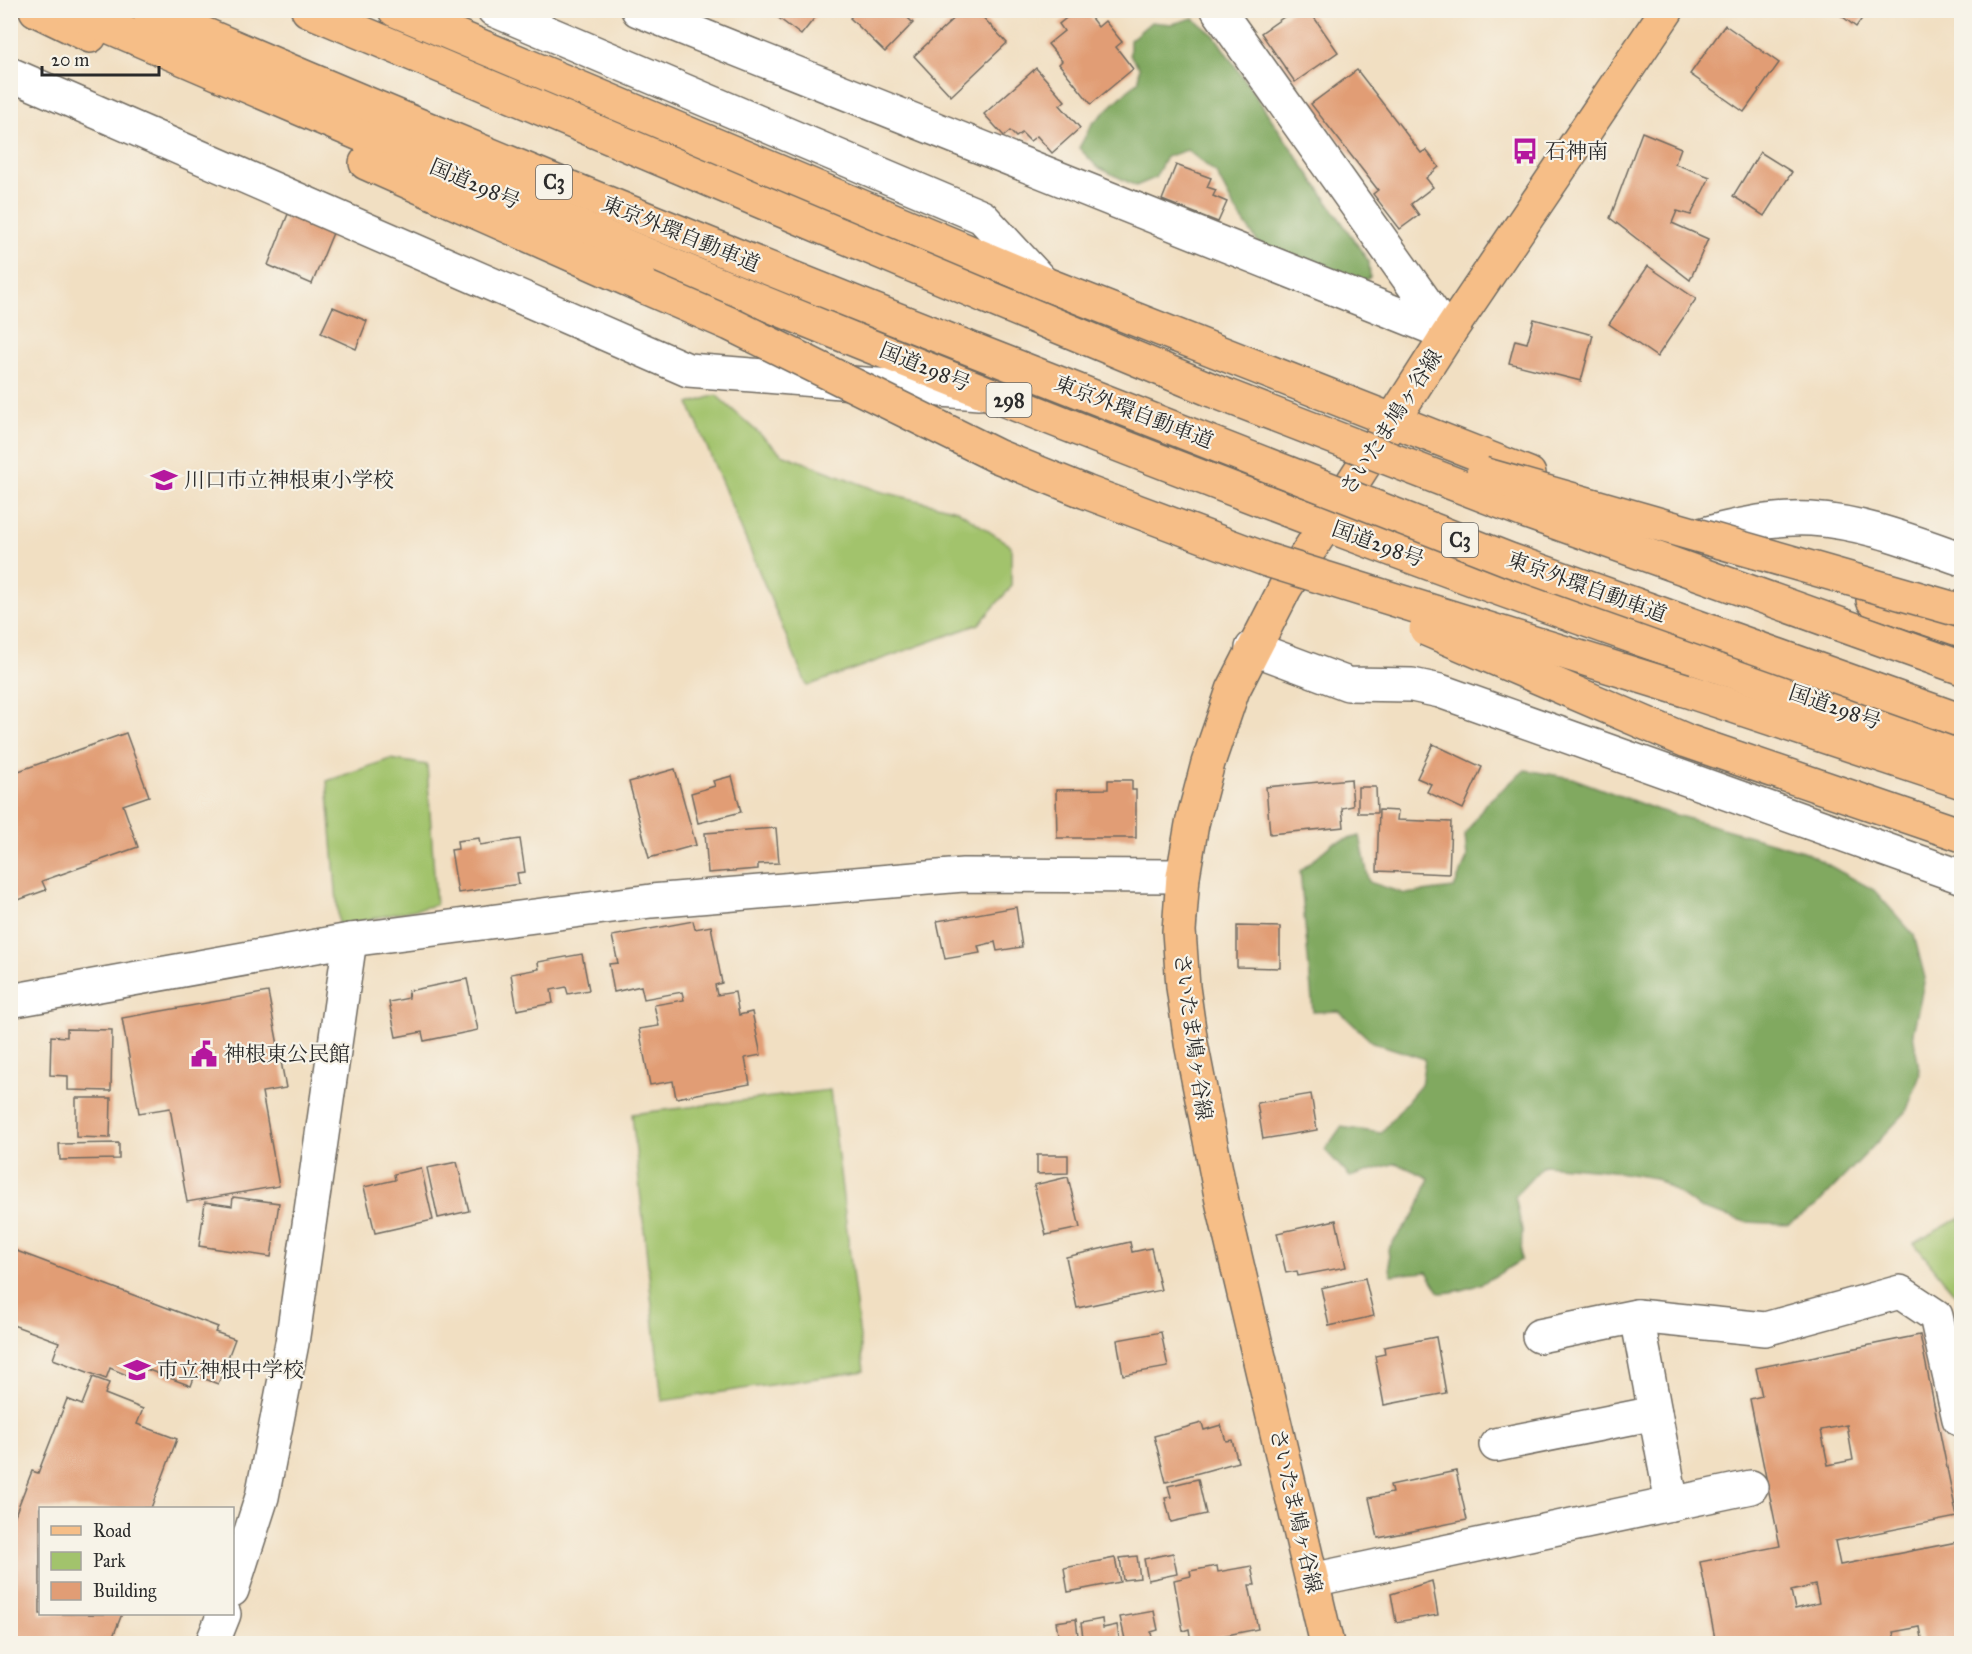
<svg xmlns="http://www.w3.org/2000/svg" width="1972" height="1654" font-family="'IM FELL Great Primer','Noto Serif JP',serif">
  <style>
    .green { fill: #a2c36c; stroke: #66774c; stroke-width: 1.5 }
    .forest { fill: #81a960; stroke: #566a46; stroke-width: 1.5 }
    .building { fill: #e19d75; fill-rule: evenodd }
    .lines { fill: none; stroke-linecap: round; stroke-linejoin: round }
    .minor-casing { stroke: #706a60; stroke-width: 36 }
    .major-casing { stroke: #706a60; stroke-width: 36 }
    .highway-casing { stroke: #706a60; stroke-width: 36 }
    .path { stroke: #706a60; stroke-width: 4; stroke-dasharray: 1.5 4.5; stroke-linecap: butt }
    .minor { stroke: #fff; stroke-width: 33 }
    .major { stroke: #f6be87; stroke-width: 33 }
    .highway { stroke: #f6be87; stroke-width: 33 }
    .highway-bridge-casing { stroke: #706a60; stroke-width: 36; stroke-linecap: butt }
    .highway-bridge { stroke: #f6be87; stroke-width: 33 }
    .labels { text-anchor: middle; stroke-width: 4.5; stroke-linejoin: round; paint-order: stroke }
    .shield { fill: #f7f3e8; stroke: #686764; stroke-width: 1.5 }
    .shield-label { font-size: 20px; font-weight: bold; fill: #2b2b2b }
    .poi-label { font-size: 21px; fill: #2b2b2b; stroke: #f7f3e8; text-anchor: start }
    .street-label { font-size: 21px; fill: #2b2b2b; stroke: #f7f3e8 }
  </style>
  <rect width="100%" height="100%" fill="#f7f3e8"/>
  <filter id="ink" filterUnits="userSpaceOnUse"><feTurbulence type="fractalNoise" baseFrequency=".0167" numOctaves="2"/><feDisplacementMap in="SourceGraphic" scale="12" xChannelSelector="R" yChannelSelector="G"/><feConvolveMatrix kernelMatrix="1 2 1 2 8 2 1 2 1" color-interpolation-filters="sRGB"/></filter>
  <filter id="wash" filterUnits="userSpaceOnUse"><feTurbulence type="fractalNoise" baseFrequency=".008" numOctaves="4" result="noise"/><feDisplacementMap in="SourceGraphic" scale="24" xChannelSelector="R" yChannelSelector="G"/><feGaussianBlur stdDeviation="1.35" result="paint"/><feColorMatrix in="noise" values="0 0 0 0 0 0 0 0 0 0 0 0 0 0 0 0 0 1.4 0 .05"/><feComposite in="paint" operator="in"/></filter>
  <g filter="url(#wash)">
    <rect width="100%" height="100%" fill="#f1dfc2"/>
    <g class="green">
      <path d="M716 395 782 454 879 491 957 510 1011 546V587L979 624 807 686 689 404Z"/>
      <path d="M390 759 427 765 436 905 339 926 327 781Z"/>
      <path d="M830 1090 864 1371 662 1401 632 1114Z"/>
      <path d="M1961 1217V1302L1914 1243Z"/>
    </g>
    <g class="forest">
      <path d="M1193 18 1214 35 1369 262 1370 277 1361 285 1259 244 1235 209 1216 173 1187 150 1166 157 1155 178 1136 186 1097 167 1079 148 1092 124 1139 80V67L1130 55V40L1151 22 1172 24Z"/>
      <path d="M1525 770 1572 778 1658 810 1803 851 1874 890 1914 935 1925 978 1913 1033 1920 1075 1906 1112 1816 1206 1789 1224 1746 1222 1700 1208 1655 1178 1604 1170 1544 1165 1515 1196 1522 1230 1521 1260C1495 1277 1473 1292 1440 1293L1427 1272 1391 1275 1388 1249 1416 1212 1429 1178 1396 1163 1350 1177 1325 1150 1341 1127 1381 1133 1421 1085 1425 1059 1372 1042 1339 1011 1313 1012 1300 871 1333 843 1360 836 1369 882 1405 894 1454 888 1467 858 1465 835 1485 804Z"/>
    </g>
    <g id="blocks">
      <g class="building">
        <path d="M775 10H821L801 35 772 13Z"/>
        <path d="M858 10H900L913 23 885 52 850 18Z"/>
        <path d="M963 10H976L1007 43 951 96 914 56Z"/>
        <path d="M1076 10H1085L1098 27 1105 21 1122 42 1116 47 1133 69 1091 104 1059 64 1062 61 1048 44 1064 31 1059 24Z"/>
        <path d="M1294 10H1309L1338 52 1295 82 1261 33Z"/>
        <path d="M1834 10H1868L1856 27Z"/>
        <path d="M1725 25 1779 63 1744 112 1690 74Z"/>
        <path d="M1036 68 1065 101 1060 105 1080 128 1052 153 1037 136 1030 141 1022 133 1016 137 1010 131 1004 136 984 114Z"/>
        <path d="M1357 70 1421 153 1426 150 1439 167 1426 178 1433 187 1411 204 1419 215 1400 229 1373 194 1378 190 1311 104Z"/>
        <path d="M1642 132 1681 148 1675 164 1710 177 1691 215 1677 211 1672 223 1708 239 1690 280 1610 218Z"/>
        <path d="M1760 152 1792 172 1764 216 1733 196Z"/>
        <path d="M1176 165 1211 178 1207 187 1216 190 1213 196 1227 202 1218 222 1162 200Z"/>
        <path d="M288 214 333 233 312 284 268 265Z"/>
        <path d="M1648 266 1696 299 1657 357 1609 324Z"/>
        <path d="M333 307 367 321 356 349 321 333Z"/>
        <path d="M1534 319 1593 335 1581 381 1509 363 1515 340 1527 343Z"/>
        <path d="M126 733 149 796 123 805 138 847 42 881 46 890 10 903V774Z"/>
        <path d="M1433 744 1482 767 1463 809 1427 792 1431 784 1417 778Z"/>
        <path d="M675 769 696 845 649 858 629 782Z"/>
        <path d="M732 776 741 812 698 823 691 793 715 786 713 781Z"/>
        <path d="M1351 779 1353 806 1342 808 1344 827 1270 834 1266 787Z"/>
        <path d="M1108 780H1132V790H1136V838H1057L1056 790 1108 789Z"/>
        <path d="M1358 787H1376L1377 813H1358Z"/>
        <path d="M1379 810 1398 811 1397 820 1451 822 1449 874 1377 871Z"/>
        <path d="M776 828 779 863 758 864V869L708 873 705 833Z"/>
        <path d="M479 838 480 845 520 839 525 872 517 873 519 884 458 893 451 850 458 849 457 841Z"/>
        <path d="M1016 907 1022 947 997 951 995 942 978 946 980 953 945 959 937 921Z"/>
        <path d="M693 921 695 929 711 926 722 983 715 985 717 995 735 992 739 1015 752 1012 761 1055 745 1058 750 1084 676 1098 673 1081 650 1085 639 1029 659 1026 654 1005 684 1000 682 992 644 999 641 986 614 992 609 964 618 963 612 936Z"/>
        <path d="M1237 926 1280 927V968L1237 967Z"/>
        <path d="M582 954 589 990 568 994 566 987 551 990 553 1003 517 1010 511 974 539 969 538 962Z"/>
        <path d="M467 979 478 1030 424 1041 422 1032 396 1037 389 1002 409 998 408 991Z"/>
        <path d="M268 992 286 1088 262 1092 279 1186 187 1202 170 1108 139 1113 122 1018Z"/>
        <path d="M67 1029 112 1030 111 1091 68 1090V1076L50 1075 51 1036 67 1037Z"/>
        <path d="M1311 1094 1317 1130 1263 1139 1257 1103Z"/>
        <path d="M76 1098H111L110 1138 76 1137Z"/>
        <path d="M119 1143V1159L60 1160 59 1144Z"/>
        <path d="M1037 1155H1068V1173L1037 1174Z"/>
        <path d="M457 1162 469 1211 438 1218 427 1168Z"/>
        <path d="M421 1168 433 1220 375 1233 364 1187 395 1180 394 1174Z"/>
        <path d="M1068 1177 1080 1228 1046 1235 1034 1185Z"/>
        <path d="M233 1197 279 1203 271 1257 199 1246 205 1202 232 1206Z"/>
        <path d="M1336 1220 1346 1267 1298 1276 1297 1271 1286 1273 1277 1233Z"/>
        <path d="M1130 1242 1132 1252 1151 1248 1161 1290 1077 1308 1066 1257Z"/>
        <path d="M14 1250 218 1327 215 1332 235 1339 218 1384 195 1375 191 1386 138 1366 134 1378 110 1368 106 1379 53 1359 59 1342 10 1324V1258Z"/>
        <path d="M1365 1278 1374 1316 1329 1326 1321 1288Z"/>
        <path d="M1161 1332 1168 1367 1123 1375 1117 1340Z"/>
        <path d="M1920 1335 1957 1517 1835 1541 1840 1565 1962 1541V1644H1923L1920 1627 1893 1632 1896 1644H1716L1700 1562 1780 1546 1750 1399 1762 1396 1756 1368ZM1847 1425 1853 1460 1828 1465 1821 1430ZM1815 1585 1819 1603 1795 1609 1791 1591Z"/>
        <path d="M1436 1337 1446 1393 1384 1405 1375 1356 1385 1354 1384 1347Z"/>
        <path d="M93 1377 109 1383 105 1394 143 1409 137 1424 177 1439 151 1508H40V1614H122L110 1644H10V1528L32 1471 38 1473 67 1399 82 1405Z"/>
        <path d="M1202 1423 1204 1430 1221 1425 1226 1441 1232 1440 1238 1462 1166 1482 1154 1436Z"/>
        <path d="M1456 1471 1467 1520 1378 1538 1369 1498 1392 1493 1390 1485Z"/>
        <path d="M1198 1479 1206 1514 1171 1522 1165 1498 1171 1497 1168 1486Z"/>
        <path d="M1173 1553 1177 1574 1148 1580 1144 1559Z"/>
        <path d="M1137 1556 1140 1578 1123 1580 1120 1558Z"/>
        <path d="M1115 1558 1120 1582 1068 1592 1064 1568Z"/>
        <path d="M1217 1566 1218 1572 1251 1566 1255 1585H1249L1258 1629 1191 1642 1189 1629 1183 1631 1174 1580 1191 1576 1190 1571Z"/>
        <path d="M1432 1581 1438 1615 1396 1622 1391 1594Z"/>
        <path d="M1154 1611 1158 1630 1151 1632 1153 1644H1126L1120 1617Z"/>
        <path d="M1076 1619 1079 1644H1060L1056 1622Z"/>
        <path d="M1102 1619 1103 1628 1117 1625 1120 1644H1084L1081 1623Z"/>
      </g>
    </g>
  </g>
  <g filter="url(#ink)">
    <use href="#blocks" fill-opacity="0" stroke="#706a60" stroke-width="1.5"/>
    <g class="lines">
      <g class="minor-casing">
        <g id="minor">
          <path d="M494 10 982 217 1043 283"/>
          <path d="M638 10 1448 334"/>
          <path d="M1218 10 1448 334"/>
          <path d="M10 74 688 370 979 393"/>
          <path d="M1689 538C1728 527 1770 517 1811 519 1863 522 1913 542 1962 559"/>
          <path d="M1252 648 1348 684 1412 685 1440 691 1962 877"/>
          <path d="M10 1001 350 940 651 901 963 875 1183 876"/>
          <path d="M1637 1316 1672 1504"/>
          <path d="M1539 1336 1637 1316 1765 1329 1900 1292 1936 1316 1959 1419"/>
          <path d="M1496 1445 1655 1413"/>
          <path d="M1312 1580 1751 1487"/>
          <path d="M232 1590 262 1497 292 1343 350 940"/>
          <path d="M212 1644 224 1614"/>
        </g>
      </g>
      <g class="major-casing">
        <path id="major" d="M1327 1644 1222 1201 1191 1043 1183 987 1179 931 1183 876 1192 824 1208 763 1233 690 1285 588 1448 334 1667 10"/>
      </g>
      <g class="highway-casing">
        <g id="highway">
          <path d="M36 10 90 36"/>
          <path d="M71 10C486 190 904 365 1327 525 1537 605 1750 677 1962 751"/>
          <path d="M148 10C418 127 690 238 964 346"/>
          <path d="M308 10 985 296"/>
          <path d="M395 10 1043 283 1529 474"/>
          <path d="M366 163 647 288"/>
          <path d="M1873 600 1962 630"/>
          <path d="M1685 690 1962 782"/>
        </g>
      </g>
      <path class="path" d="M755 10 762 19"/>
      <use href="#minor" class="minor"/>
      <use href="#major" class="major"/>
      <use href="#highway" class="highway"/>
      <g class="highway-bridge-casing">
        <g id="highway-bridge">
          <path d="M647 288 730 324 997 456 1086 492 1267 560 1685 690"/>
          <path d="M985 296 1214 391 1527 512 1962 668"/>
          <path d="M964 346 1510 560 1962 721"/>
          <path d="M1483 474 1962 611"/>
          <path d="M1426 629 1687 741 1962 835"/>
        </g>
      </g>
      <use href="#highway-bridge" class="highway-bridge"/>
    </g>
  </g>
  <defs>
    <g id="bus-bare" transform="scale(2.07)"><path d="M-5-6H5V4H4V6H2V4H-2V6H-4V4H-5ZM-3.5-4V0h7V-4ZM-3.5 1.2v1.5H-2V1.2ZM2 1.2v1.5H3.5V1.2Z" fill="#b5179e" stroke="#f7f3e8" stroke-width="2.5" paint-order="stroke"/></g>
    <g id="school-bare" transform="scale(2.07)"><path d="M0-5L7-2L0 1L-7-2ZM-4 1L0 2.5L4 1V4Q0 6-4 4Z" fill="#b5179e" stroke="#f7f3e8" stroke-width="2.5" paint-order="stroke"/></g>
    <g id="civic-bare" transform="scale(2.07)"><path d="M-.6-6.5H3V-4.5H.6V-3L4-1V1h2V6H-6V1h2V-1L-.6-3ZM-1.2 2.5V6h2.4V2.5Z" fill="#b5179e" stroke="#f7f3e8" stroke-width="2.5" paint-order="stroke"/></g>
  </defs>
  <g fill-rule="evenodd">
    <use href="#bus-bare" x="1525" y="151"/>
    <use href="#school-bare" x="164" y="480"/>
    <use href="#civic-bare" x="204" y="1054"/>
    <use href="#school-bare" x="137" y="1370"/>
  </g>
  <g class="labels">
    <g class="shield">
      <rect x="536" y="165" width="36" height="34" rx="4.5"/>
      <rect x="986.5" y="383" width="45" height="34" rx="4.5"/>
      <rect x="1442" y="523" width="36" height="34" rx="4.5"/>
    </g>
    <g class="shield-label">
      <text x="554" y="189">C3</text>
      <text x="1009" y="407">298</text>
      <text x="1460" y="547">C3</text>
    </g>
    <g class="poi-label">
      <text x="1545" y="158">石神南</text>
      <text x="184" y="487">川口市立神根東小学校</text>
      <text x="224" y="1061">神根東公民館</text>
      <text x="157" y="1377">市立神根中学校</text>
    </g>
    <g class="street-label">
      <text transform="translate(475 184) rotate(23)" y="7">国道298号</text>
      <text transform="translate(681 234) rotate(22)" y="7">東京外環自動車道</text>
      <text transform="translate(925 367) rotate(22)" y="7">国道298号</text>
      <text transform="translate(1134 412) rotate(21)" y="7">東京外環自動車道</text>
      <text transform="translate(1391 422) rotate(-57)" y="7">さいたま鳩ヶ谷線</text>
      <text transform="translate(1378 544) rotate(20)" y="7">国道298号</text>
      <text transform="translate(1587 587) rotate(20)" y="7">東京外環自動車道</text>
      <text transform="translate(1835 707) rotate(19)" y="7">国道298号</text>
      <text transform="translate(1193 1037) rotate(82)" y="7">さいたま鳩ヶ谷線</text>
      <text transform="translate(1296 1511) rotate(77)" y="7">さいたま鳩ヶ谷線</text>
    </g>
  </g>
  <rect width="1972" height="1654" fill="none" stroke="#f7f3e8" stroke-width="36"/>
  <rect x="39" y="1507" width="195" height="108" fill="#f7f3e8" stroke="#a5a39c" stroke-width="1.5"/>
  <rect x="51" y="1526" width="30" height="9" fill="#f6be87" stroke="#a5a39c" stroke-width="1.5"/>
  <text x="93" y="1537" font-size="18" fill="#2b2b2b">Road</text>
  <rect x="51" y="1552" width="30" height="18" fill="#a2c36c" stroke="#a5a39c" stroke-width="1.5"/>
  <text x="93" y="1567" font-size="18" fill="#2b2b2b">Park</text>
  <rect x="51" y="1582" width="30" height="18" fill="#e19d75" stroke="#a5a39c" stroke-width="1.5"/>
  <text x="93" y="1597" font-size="18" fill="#2b2b2b">Building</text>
  <path d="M42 66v9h117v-9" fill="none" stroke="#2b2b2b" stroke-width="3"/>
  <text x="51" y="66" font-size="18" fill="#2b2b2b" stroke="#f7f3e8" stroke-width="4.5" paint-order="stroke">20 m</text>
</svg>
